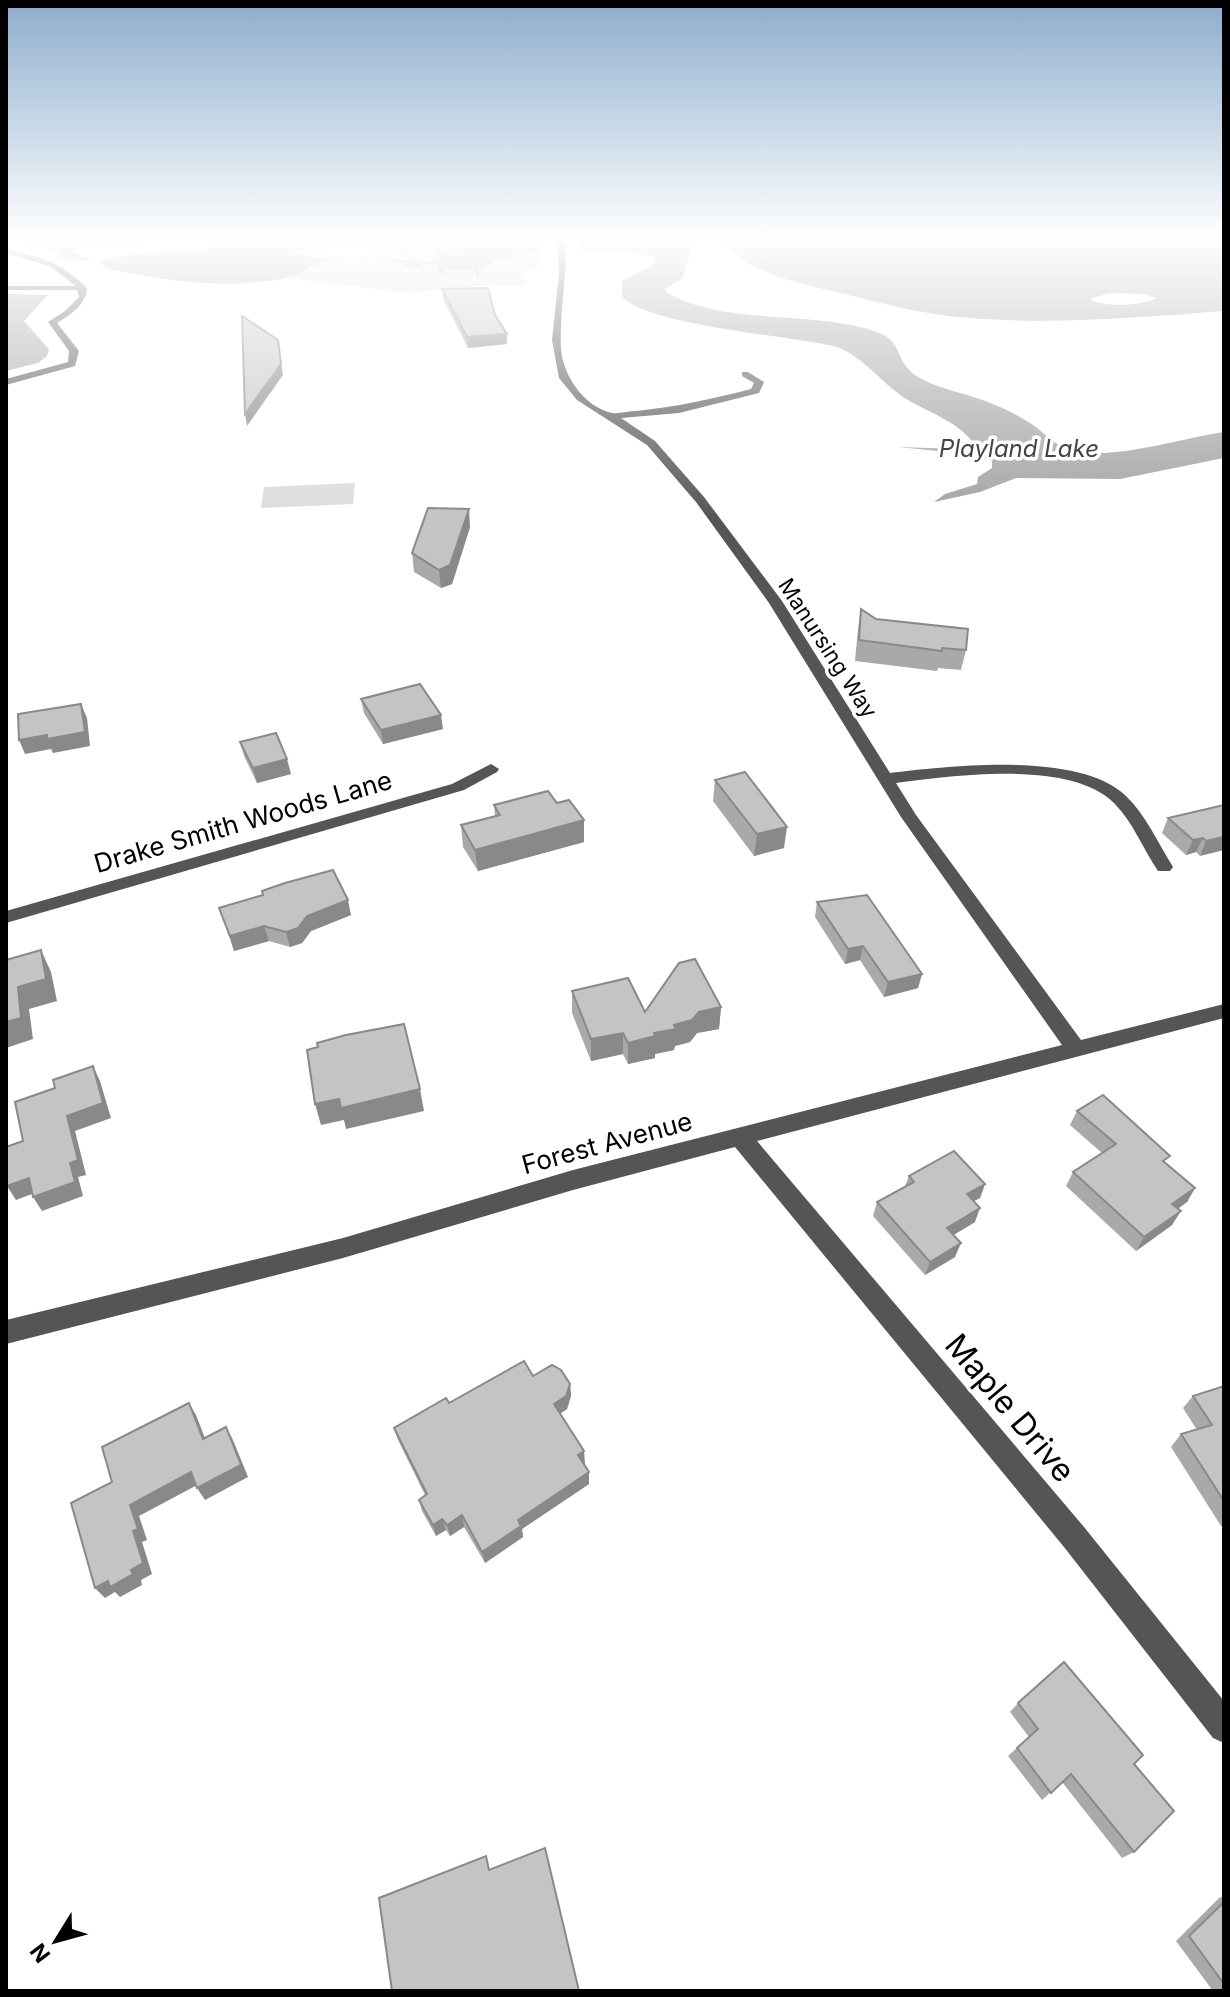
<svg xmlns="http://www.w3.org/2000/svg" width="1230" height="1997" font-family="Inter,sans-serif">
  <style>
    .green { fill: #dcdcdc }
    .water { fill: #a3a3a3; fill-rule: evenodd }
    .lines { fill: none; stroke-linecap: round; stroke-linejoin: round }
    .minor { fill: #555; fill-rule: evenodd }
    .wall { fill: #a9a9a9 }
    .shaded-wall { fill: #898989 }
    .building { fill: #c4c4c4; stroke: #898989; stroke-width: 2 }
    .labels { text-anchor: middle; stroke-width: 7; stroke-linejoin: round; paint-order: stroke }
    .far-street-label { font-size: 22px; fill: #000; stroke: #fff }
    .far-water-label { font-size: 24px; font-style: italic; fill: #444; stroke: #fff }
    .street-label { font-size: 26px; fill: #000; stroke: #fff }
    .near-street-label { font-size: 32px; fill: #000; stroke: #fff }
  </style>
  <rect width="100%" height="100%" fill="#fff"/>
  <g class="green">
    <path d="M431 245 458 248 465 252 437 254 438 260 413 261 418 257 389 260 422 267 417 265 435 264 445 272 442 269H473L478 276 479 269 487 265 492 271 490 264 500 258 539 250 537 258 543 265 521 274 527 283 522 286H474L407 293 289 278 309 271 322 259 293 254 369 257 380 251 369 246 404 250Z"/>
    <path d="M355 483 353 504 261 508 264 487Z"/>
  </g>
  <g class="water">
    <path d="M19 238H546V242L539 250 493 261 490 264 493 273 488 265 479 269 478 278 473 269H444L450 274 442 275 435 264H419L424 267 404 266 403 263 390 261 389 259 406 260 419 257 416 262 438 260V249L446 255 464 253C447 240 423 247 404 250L400 255 397 248C364 249 327 244 290 252L316 258 337 259C317 260 306 274 286 278 227 290 162 281 105 268L100 261C138 249 201 256 229 241 203 239 87 240 72 252L92 260 69 261 56 257 60 251 33 246Z"/>
    <path d="M579 238H690V252L683 278 665 289 667 293C729 326 805 310 871 330 906 340 892 358 915 375 935 389 972 394 995 405 1008 410 1021 417 1033 425 1043 432 1051 441 1062 447 1103 465 1179 438 1224 432V458L1120 479 1016 478 980 492 934 502 945 494 977 484 978 477 992 468V461L968 454 898 447 961 449 975 445C959 422 932 414 908 400 881 384 866 358 837 347 794 336 643 325 622 296V281L654 264 655 258 631 252H584Z"/>
    <path d="M724 238H1224V311C1133 318 1040 326 949 316 906 311 865 298 823 289 795 282 733 268 724 238ZM1108 293 1145 294 1156 298C1142 306 1103 308 1090 299Z"/>
    <path d="M6 294 48 295 24 321 49 349 47 356 38 363 6 371Z"/>
  </g>
  <g class="lines">
    <g class="minor">
      <path d="M558 238H565C568 275 559 312 561 349 563 375 584 407 612 413 618 414 629 411 636 411 676 407 712 399 751 389L754 383 742 376V372H748L764 382 759 393 679 413 621 418 655 441 704 497 782 601 890 773C950 766 1078 751 1125 795 1146 815 1158 843 1173 867L1170 871H1158C1143 849 1133 822 1114 803 1070 759 953 776 896 783L916 815 1081 1040 1224 1004V1018L757 1141 1084 1527 1224 1701V1743L1213 1738 1064 1547 735 1147 573 1190 343 1258 6 1344V1320L343 1238 573 1170 1062 1045 901 817 769 603 696 502 647 445 577 400 559 378 552 340 559 274Z"/>
      <path d="M6 249C44 258 59 261 87 288 86 304 72 314 57 323L79 351 75 366 6 385V379L68 362 69 351 48 322 65 311 79 297 77 290H6V286H76L51 267 6 253Z"/>
      <path d="M491 764 499 769 497 772 464 790 6 923V911L452 784Z"/>
    </g>
  </g>
  <g class="wall">
    <path d="M442 289 495 315 507 344 468 348 443 299Z"/>
    <path d="M470 527 452 584 441 588 414 572 412 553Z"/>
    <path d="M861 609 876 619 966 650 961 670 938 668 937 671 855 661 858 629Z"/>
    <path d="M361 699 443 729 383 744 364 713Z"/>
    <path d="M240 742 291 774 257 783 244 756Z"/>
    <path d="M715 780 784 848 754 856 713 801Z"/>
    <path d="M494 805 584 842 478 871 463 847 461 825 495 816Z"/>
    <path d="M1224 805 1200 856 1196 852 1186 855 1162 833 1168 818Z"/>
    <path d="M817 902 922 974 918 988 884 997 860 960 845 964 815 917Z"/>
    <path d="M219 908 351 915 311 931 302 943 290 947 269 941 234 951Z"/>
    <path d="M572 991 645 1012 721 1007 719 1029 697 1033 690 1042 675 1046 674 1050 655 1054V1058L628 1064 623 1054 591 1061 572 1013Z"/>
    <path d="M1077 1111 1166 1164 1195 1188 1187 1202 1178 1209 1172 1225 1136 1251 1066 1186 1073 1172 1102 1153 1070 1125Z"/>
    <path d="M909 1176 985 1184 980 1198 973 1201 975 1222 953 1235 955 1257 925 1275 873 1216 877 1202 905 1186Z"/>
    <path d="M533 1376 570 1384 571 1396 567 1409 560 1414 589 1472V1484L522 1529 523 1537 485 1563 464 1527 450 1536 446 1530 436 1536 422 1511 419 1500 425 1495 398 1440 394 1428 449 1403Z"/>
    <path d="M1224 1386V1525L1221 1526 1171 1447 1181 1434 1197 1430 1183 1408 1193 1396Z"/>
    <path d="M1018 1703 1134 1764V1852L1122 1858 1062 1782 1042 1800 1008 1756 1029 1737 1010 1712Z"/>
    <path d="M1224 1896V1991H1213L1176 1941 1219 1898Z"/>
  </g>
  <g class="shaded-wall">
    <path d="M507 334V344L468 348 467 337Z"/>
    <path d="M278 340 283 375 247 426 245 414Z"/>
    <path d="M469 509 470 527 452 584 441 588 439 570Z"/>
    <path d="M81 704 87 718 90 746 53 753 51 749 25 754 19 740Z"/>
    <path d="M441 715 443 729 383 744 381 730Z"/>
    <path d="M287 759 291 774 257 783 253 768Z"/>
    <path d="M584 820V842L478 871 475 850Z"/>
    <path d="M787 827 784 848 754 856 757 834Z"/>
    <path d="M1224 837V850L1200 856 1206 841Z"/>
    <path d="M1203 838 1196 852 1186 855 1193 840Z"/>
    <path d="M348 900 351 915 311 931 302 943 290 947 286 932 307 916Z"/>
    <path d="M264 926 269 941 234 951 230 936Z"/>
    <path d="M863 946 860 960 845 964 848 949Z"/>
    <path d="M41 950 51 972 57 1001 29 1009 33 1039 6 1048V1022L18 987Z"/>
    <path d="M922 974 918 988 884 997 888 982Z"/>
    <path d="M721 1007 719 1029 697 1033 690 1042 675 1046 674 1050 655 1054V1058L628 1064V1043L674 1025 699 1012Z"/>
    <path d="M623 1033V1054L591 1061V1039Z"/>
    <path d="M93 1066 100 1081 111 1118 75 1131 86 1175 78 1177 83 1196 42 1211 33 1197 70 1163 67 1116Z"/>
    <path d="M420 1089 424 1111 346 1129 344 1120 321 1125 315 1104 339 1099Z"/>
    <path d="M29 1178 37 1192 16 1200 7 1186Z"/>
    <path d="M985 1184 980 1198 961 1208 967 1194Z"/>
    <path d="M1195 1188 1187 1202 1164 1218 1172 1204Z"/>
    <path d="M980 1208 975 1222 942 1242 947 1228Z"/>
    <path d="M1181 1211 1172 1225 1136 1251 1144 1237Z"/>
    <path d="M961 1243 955 1257 925 1275 930 1262Z"/>
    <path d="M570 1384 571 1396 567 1409 555 1417 554 1404Z"/>
    <path d="M189 1403 196 1415 210 1451 203 1439Z"/>
    <path d="M226 1427 233 1440 248 1477 205 1500 197 1488Z"/>
    <path d="M584 1451 585 1463 579 1467 578 1455Z"/>
    <path d="M191 1472 199 1484 139 1516 147 1540 142 1542 152 1574 141 1580 142 1585 120 1597 115 1592 105 1598 95 1588 131 1570 133 1531 130 1505Z"/>
    <path d="M589 1472V1484L522 1529 523 1537 485 1563 482 1552 518 1520Z"/>
    <path d="M462 1515 464 1527 450 1536 447 1525Z"/>
    <path d="M442 1519 446 1530 436 1536 433 1525Z"/>
  </g>
  <g class="building">
    <path d="M488 288 495 315 507 334 467 337 442 289Z"/>
    <path d="M242 316 278 340 281 364 245 414Z"/>
    <path d="M428 508 469 509 450 565 439 570 412 553Z"/>
    <path d="M861 609 876 619 968 629 966 650 942 648V651L859 640Z"/>
    <path d="M420 684 441 715 381 730 361 699Z"/>
    <path d="M81 704 85 732 47 739V735L19 740 18 714Z"/>
    <path d="M276 733 287 759 253 768 240 742Z"/>
    <path d="M745 772 787 827 757 834 715 780Z"/>
    <path d="M548 791 557 803 569 800 584 820 475 850 461 825 500 815 494 805Z"/>
    <path d="M1224 805V837L1206 841 1203 838 1193 840 1168 818Z"/>
    <path d="M333 870 348 900 307 916 298 928 286 932 264 926 230 936 219 908 263 895 262 891 285 883Z"/>
    <path d="M867 895 922 974 888 982 863 946 848 949 817 902Z"/>
    <path d="M41 950 46 979 18 987 21 1018 6 1022V960Z"/>
    <path d="M695 959 721 1007 699 1012 692 1020 674 1025 676 1029 654 1033 655 1036 628 1043 623 1033 591 1039 572 991 628 978 645 1012 679 963Z"/>
    <path d="M404 1024 420 1089 341 1108 339 1099 315 1104 307 1050 318 1047 317 1043 346 1035Z"/>
    <path d="M93 1066 103 1103 67 1116 78 1160 70 1163 75 1182 33 1197 29 1178 7 1186 6 1147 23 1141 15 1102 55 1088 53 1080Z"/>
    <path d="M1103 1095 1170 1156 1163 1161 1195 1188 1172 1204 1181 1211 1144 1237 1073 1172 1116 1144 1077 1111Z"/>
    <path d="M954 1151 985 1184 967 1194 980 1208 947 1228 961 1243 930 1262 877 1202 914 1182 909 1176Z"/>
    <path d="M524 1361 533 1376 552 1365 561 1370 570 1384 566 1396 554 1404 584 1451 578 1455 589 1472 518 1520 521 1526 482 1552 462 1515 447 1525 442 1519 433 1525 419 1500 427 1494 394 1428 446 1398 449 1403Z"/>
    <path d="M1224 1386V1501L1181 1434 1212 1425 1193 1396Z"/>
    <path d="M189 1403 203 1439 226 1427 241 1465 197 1488 191 1472 130 1505 138 1529 133 1531 143 1563 131 1570 133 1574 110 1587 108 1581 95 1588 71 1503 112 1482 102 1447Z"/>
    <path d="M1064 1662 1143 1755 1134 1764 1174 1811 1134 1852 1071 1774 1051 1793 1017 1748 1038 1729 1018 1703Z"/>
    <path d="M545 1848 579 1991H392L379 1898 486 1856 489 1870Z"/>
    <path d="M1224 1902V1984L1189 1936Z"/>
  </g>
  <linearGradient id="sky" x2="0" y2="1"><stop stop-color="#8cadcc"/><stop offset="0.46" stop-color="#fff"/><stop offset="1" stop-color="#fff" stop-opacity="0"/></linearGradient>
  <rect width="1230" height="517" fill="url(#sky)"/>
  <g class="labels">
    <g class="far-street-label">
      <text transform="translate(828 648) rotate(57)" y="8">Manursing Way</text>
    </g>
    <g class="far-water-label">
      <text x="1019" y="457">Playland Lake</text>
    </g>
    <g class="street-label">
      <text transform="translate(243 822) rotate(-16)" y="9">Drake Smith Woods Lane</text>
      <text transform="translate(607 1143) rotate(-15)" y="9">Forest Avenue</text>
    </g>
    <g class="near-street-label">
      <text transform="translate(1010 1408) rotate(50)" y="11">Maple Drive</text>
    </g>
  </g>
  <rect width="1230" height="1997" fill="none" stroke="#000000" stroke-width="16"/>
  <g transform="translate(56 1941) rotate(233)" stroke="#ffffff" stroke-width="6" paint-order="stroke">
  <path d="M0-6L14 30L0 20L-14 30Z" fill="#000000"/>
  <text y="-12" font-size="22" font-weight="bold" text-anchor="middle" fill="#000000">N</text>
  </g>
</svg>
